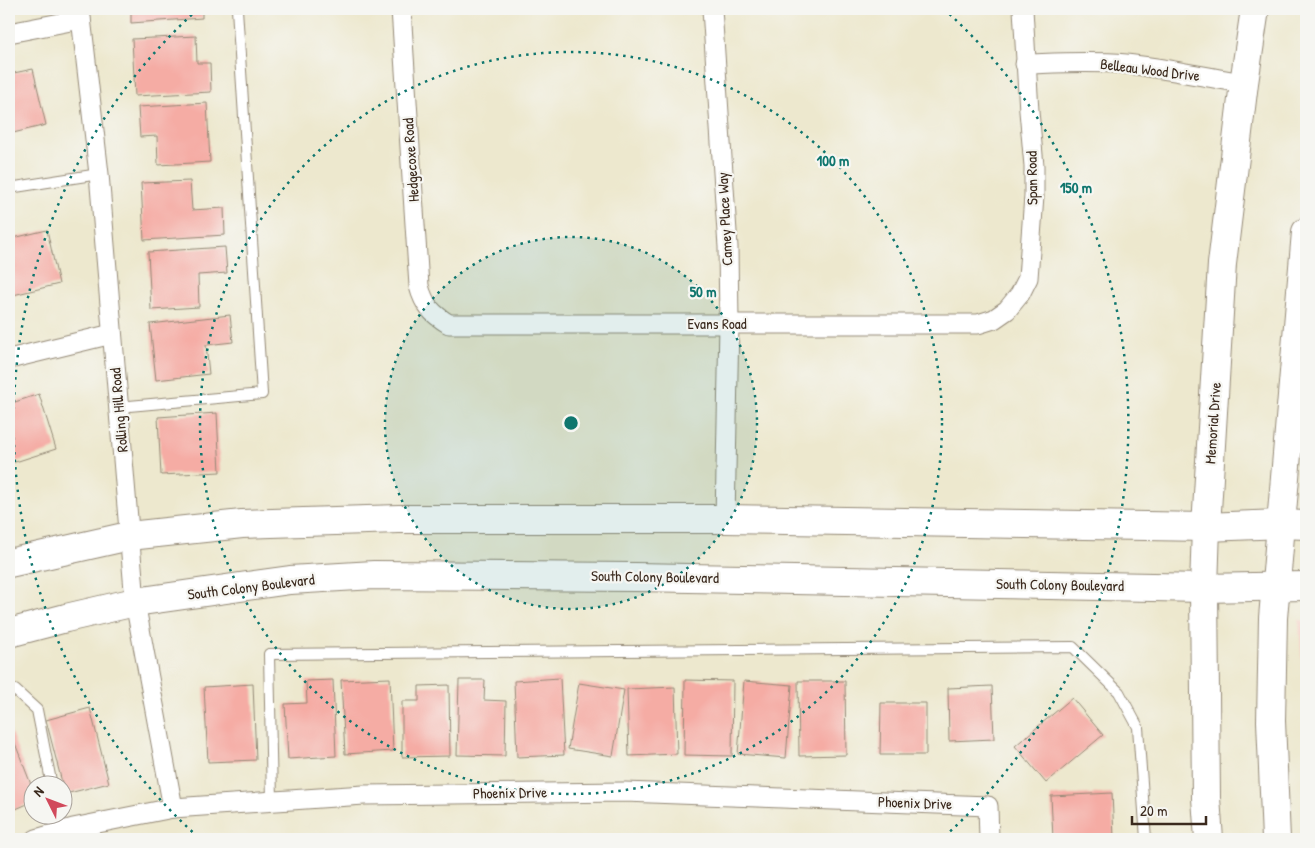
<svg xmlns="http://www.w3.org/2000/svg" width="1315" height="848" font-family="'Patrick Hand',sans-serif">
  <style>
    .built { fill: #f7d1c9 }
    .building { fill: #f5aca4 }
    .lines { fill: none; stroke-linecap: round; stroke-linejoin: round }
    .lane-casing { stroke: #948976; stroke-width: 12 }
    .street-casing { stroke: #948976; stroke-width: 21 }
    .secondary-casing { stroke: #948976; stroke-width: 30 }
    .lane { stroke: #fff; stroke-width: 10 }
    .street { stroke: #fff; stroke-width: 19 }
    .secondary { stroke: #fff; stroke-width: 28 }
    .ring { fill: none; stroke: #0f766e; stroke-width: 2.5; stroke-dasharray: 2.5 5 }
    .labels { text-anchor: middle; stroke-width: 4.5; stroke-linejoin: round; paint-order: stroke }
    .street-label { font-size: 15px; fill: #3b2a1e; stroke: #f6f6f2 }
    .centre { fill: #0f766e; stroke: #f6f6f2; stroke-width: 2.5 }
    .ring-label { font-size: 15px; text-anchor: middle; font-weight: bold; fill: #0f766e; stroke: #f6f6f2; stroke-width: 4.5; stroke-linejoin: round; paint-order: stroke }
  </style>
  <rect width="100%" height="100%" fill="#f6f6f2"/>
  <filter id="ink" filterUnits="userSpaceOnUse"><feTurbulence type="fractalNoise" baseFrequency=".02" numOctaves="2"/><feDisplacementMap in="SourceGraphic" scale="10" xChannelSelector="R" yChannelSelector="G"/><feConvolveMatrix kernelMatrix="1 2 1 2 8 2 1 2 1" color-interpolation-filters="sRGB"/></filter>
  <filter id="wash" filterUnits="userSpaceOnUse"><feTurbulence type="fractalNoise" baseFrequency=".0096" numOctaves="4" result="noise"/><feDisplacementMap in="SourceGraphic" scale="20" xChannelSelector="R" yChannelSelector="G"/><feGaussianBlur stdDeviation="1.12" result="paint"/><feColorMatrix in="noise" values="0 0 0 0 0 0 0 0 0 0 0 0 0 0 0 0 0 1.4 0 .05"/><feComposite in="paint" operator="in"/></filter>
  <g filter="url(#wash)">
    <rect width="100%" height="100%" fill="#ede8ce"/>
    <path class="built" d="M1299 620 1306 621V737Z"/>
    <g id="blocks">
      <g class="building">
        <path d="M131 9H202V18L131 23Z"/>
        <path d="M196 36 197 63H210L211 92 135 96 132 39Z"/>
        <path d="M33 69 46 125 9 134V74Z"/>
        <path d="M207 103 210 162 158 165 157 136 140 137 138 107Z"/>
        <path d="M190 181 192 210 224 208 225 235 144 240 141 183Z"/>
        <path d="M47 230 59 284 9 296V239Z"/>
        <path d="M225 247 227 273 198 275 199 307 151 310 148 252Z"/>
        <path d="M230 315 233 342 206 345 209 374 156 380 150 324Z"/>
        <path d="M39 394 56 449 9 464V404Z"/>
        <path d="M217 413 220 472 161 475 158 417Z"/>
        <path d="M390 678 393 751 345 754 341 680Z"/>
        <path d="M560 678 564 755 517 757 514 681Z"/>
        <path d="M333 680 336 756 288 759 285 704 307 703 306 681Z"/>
        <path d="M459 680H485L484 700 506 701 505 756 457 755Z"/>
        <path d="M685 680 733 681 732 756 684 755Z"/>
        <path d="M744 681 792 685 786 758 738 754Z"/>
        <path d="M798 681H845L846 755 799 756Z"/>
        <path d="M579 683 624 690 613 756 568 749Z"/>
        <path d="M253 684 256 760 208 762 204 687Z"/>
        <path d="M449 685 450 756 402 757V701H419V686Z"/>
        <path d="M992 686 994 739 949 741 948 688Z"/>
        <path d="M675 687 677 754 629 756 627 689Z"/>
        <path d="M1072 698 1103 735 1046 783 1015 746Z"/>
        <path d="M881 703H926V755H880Z"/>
        <path d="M90 708 109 783 65 794 46 720Z"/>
        <path d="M9 728 32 787V802L9 812Z"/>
        <path d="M1112 793 1114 838 1053 839 1051 796Z"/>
      </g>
    </g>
  </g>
  <g filter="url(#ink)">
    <use href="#blocks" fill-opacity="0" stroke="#948976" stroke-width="1"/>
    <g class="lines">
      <g class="lane-casing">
        <g id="lane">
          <path d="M9 188 99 174"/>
          <path d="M118 407 262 394 237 9"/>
          <path d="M9 692 15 690 37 710 52 786"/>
          <path d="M272 801 269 654 1073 647 1119 692 1138 727 1146 839"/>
          <path d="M58 816 62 832"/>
        </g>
      </g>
      <g class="street-casing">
        <g id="street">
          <path d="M80 9 99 174 135 602 173 808"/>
          <path d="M401 9 419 286C424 305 432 314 449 324H978L994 319 1007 310 1020 294 1028 278 1034 196V166L1029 111 1023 9"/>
          <path d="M712 9 728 247 729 324 725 519"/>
          <path d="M9 33 81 19"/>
          <path d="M1025 64C1059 63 1092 61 1126 64 1165 68 1204 77 1244 83"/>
          <path d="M9 359 112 334"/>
          <path d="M36 839 73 828 173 808 364 795 625 792 988 806 989 839"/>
        </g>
      </g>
      <g class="secondary-casing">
        <g id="secondary">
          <path d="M9 563 129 536 242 524 399 519H725L1206 527 1281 524 1306 525"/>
          <path d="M9 633 66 618 135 602 290 580 374 575 635 577 1204 588 1306 586"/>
          <path d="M1209 839 1206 798 1204 588 1206 527 1222 264 1244 83 1255 9"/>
          <path d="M1276 839 1271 721 1273 618 1306 232"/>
        </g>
      </g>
      <use href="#lane" class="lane"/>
      <use href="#street" class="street"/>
      <use href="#secondary" class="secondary"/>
    </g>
  </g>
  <circle cx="571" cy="423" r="186" fill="#0f766e" fill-opacity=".12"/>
  <g class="ring">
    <circle cx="571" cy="423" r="186"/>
    <circle cx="571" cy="423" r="371"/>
    <path d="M198 837A557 557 0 0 1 198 9M944 9A557 557 0 0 1 944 837"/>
  </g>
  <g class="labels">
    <g class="street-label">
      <text transform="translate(1150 70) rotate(7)" y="5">Belleau Wood Drive</text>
      <text transform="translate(411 160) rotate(-94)" y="5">Hedgecoxe Road</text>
      <text transform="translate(1032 178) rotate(-91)" y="5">Span Road</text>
      <text transform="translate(725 219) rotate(-93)" y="5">Camey Place Way</text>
      <text x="717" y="329">Evans Road</text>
      <text transform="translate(119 410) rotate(-95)" y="5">Rolling Hill Road</text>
      <text transform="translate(1213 423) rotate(-86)" y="5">Memorial Drive</text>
      <text transform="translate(655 577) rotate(1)" y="5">South Colony Boulevard</text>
      <text transform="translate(1060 585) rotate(1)" y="5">South Colony Boulevard</text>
      <text transform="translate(251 587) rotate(-7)" y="5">South Colony Boulevard</text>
      <text transform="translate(510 793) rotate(-1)" y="5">Phoenix Drive</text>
      <text transform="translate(915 803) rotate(2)" y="5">Phoenix Drive</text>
    </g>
  </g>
  <circle cx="571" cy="423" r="8" class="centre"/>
  <g class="ring-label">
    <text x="833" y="166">100 m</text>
    <text x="1076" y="193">150 m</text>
    <text x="703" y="297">50 m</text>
  </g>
  <rect width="1315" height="848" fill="none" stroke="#f6f6f2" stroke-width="30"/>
  <g transform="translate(48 800) rotate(312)"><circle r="24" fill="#f6f6f2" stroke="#aba49d"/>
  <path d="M0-4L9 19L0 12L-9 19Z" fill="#d1495b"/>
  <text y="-8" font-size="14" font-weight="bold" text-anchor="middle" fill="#3b2a1e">N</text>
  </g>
  <path d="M1132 816v8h74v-8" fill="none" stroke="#3b2a1e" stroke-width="2.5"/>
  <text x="1140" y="816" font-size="15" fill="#3b2a1e" stroke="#f6f6f2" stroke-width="4" paint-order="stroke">20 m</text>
</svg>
